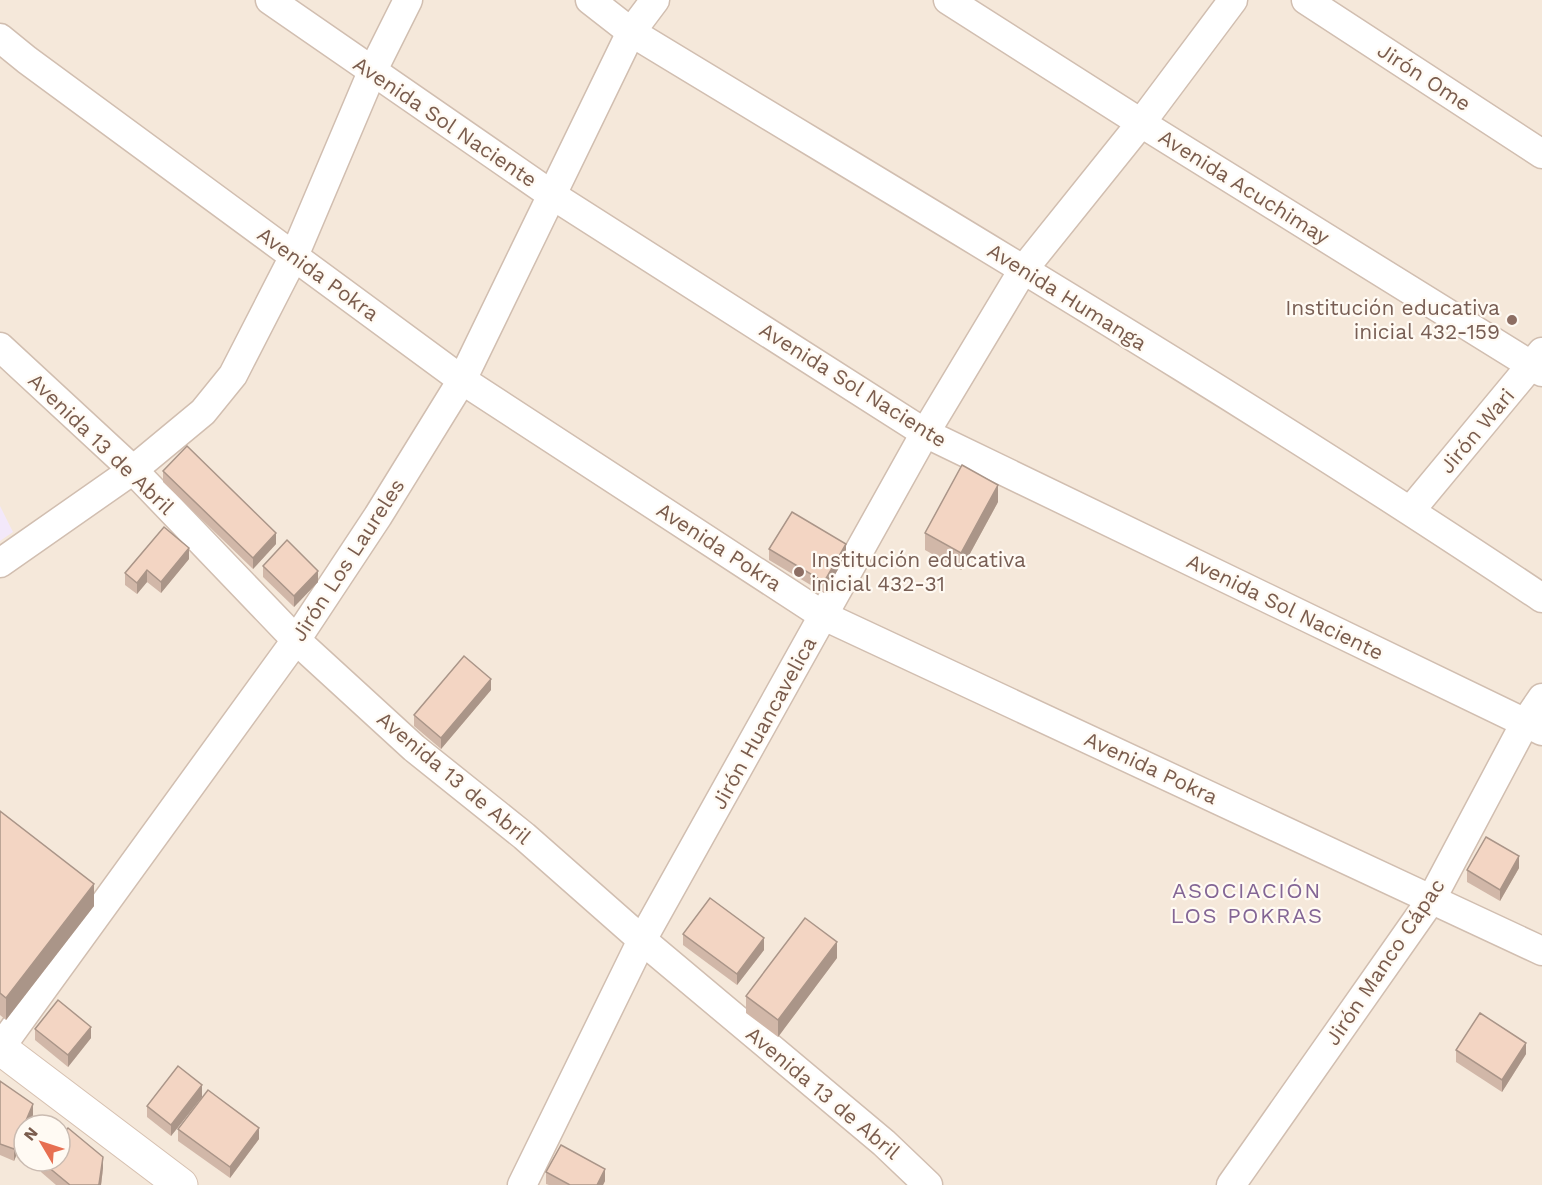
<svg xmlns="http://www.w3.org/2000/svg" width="1542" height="1185" font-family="'Work Sans',sans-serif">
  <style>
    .residential { fill: #f5e8da; fill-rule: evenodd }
    .education { fill: #f3e8fa }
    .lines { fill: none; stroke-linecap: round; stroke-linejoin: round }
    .street-casing { stroke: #d1beb0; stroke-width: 31 }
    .secondary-casing { stroke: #d6c0b0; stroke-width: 35 }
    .street { stroke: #fff; stroke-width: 28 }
    .secondary { stroke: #fff; stroke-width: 33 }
    .wall { fill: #d1b7a8 }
    .shaded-wall { fill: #aa9588 }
    .building { fill: #f3d5c3; stroke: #aa9588; stroke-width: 1.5 }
    .education-dot { fill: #8d6e63; stroke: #fffaf3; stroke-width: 2 }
    .labels { text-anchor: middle; stroke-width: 4.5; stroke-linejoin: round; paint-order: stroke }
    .street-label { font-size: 21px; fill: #7a5c4d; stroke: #fffaf3 }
    .education-label { font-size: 21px; fill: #785e54; stroke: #fffaf3; text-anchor: end }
    .neighbourhood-label { font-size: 22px; letter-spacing: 1.5px; fill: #846695; stroke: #fffaf3 }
  </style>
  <rect width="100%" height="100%" fill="#fdf6ec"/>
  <path class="residential" d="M0 0H1542V1185H0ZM24 1125H60V1161H24Z"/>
  <path class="education" d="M0 506 13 532 0 541Z"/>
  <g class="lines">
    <g class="street-casing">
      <g id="street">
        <path d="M270 0 552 195 925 433 1542 731"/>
        <path d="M590 0 631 32C937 218 1245 399 1542 598"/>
        <path d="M948 0 1141 123 1542 372"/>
        <path d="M1306 0 1542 154"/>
        <path d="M0 38 27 60 462 380 824 616 1542 951"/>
        <path d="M0 347 133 470 296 640 414 748 524 836 642 940 884 1143 928 1185"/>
        <path d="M1411 510 1542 352"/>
        <path d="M0 563 133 470 203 412 233 375 294 256 372 72 408 0"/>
        <path d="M0 1048 296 640 378 516 462 380 631 32 655 0"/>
        <path d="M522 1185 642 940 925 433 1023 270 1141 123 1233 0"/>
        <path d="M1231 1185 1431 900 1525 723 1542 698"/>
      </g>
    </g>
    <g class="secondary-casing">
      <path id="secondary" d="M0 1048 181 1185"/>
    </g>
    <use href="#street" class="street"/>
    <use href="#secondary" class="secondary"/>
  </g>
  <g class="wall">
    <path d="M163 471 276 544 253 569 163 482Z"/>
    <path d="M998 502 961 570 925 550V533Z"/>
    <path d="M769 549 846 556 824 593 769 560Z"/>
    <path d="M189 559 161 593 147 582 137 594 125 585V573Z"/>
    <path d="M263 566 318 582 294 607 263 577Z"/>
    <path d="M491 690 441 749 414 726V715Z"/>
    <path d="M0 811 94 906 6 1020 0 1015Z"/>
    <path d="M1519 868 1500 901 1467 882V870Z"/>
    <path d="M683 934 764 950 737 985 683 945Z"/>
    <path d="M837 958 778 1037 746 1013V996Z"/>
    <path d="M35 1029 91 1038 68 1067 35 1040Z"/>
    <path d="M1456 1050 1526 1054 1502 1092 1456 1062Z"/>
    <path d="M0 1081 33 1115 14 1161 0 1155Z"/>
    <path d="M202 1097 171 1136 147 1117V1106Z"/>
    <path d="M178 1129 259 1139 230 1178 178 1141Z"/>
    <path d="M41 1161 103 1168 101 1185H56L41 1172Z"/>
    <path d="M546 1172 605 1181 603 1185H549L546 1184Z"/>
  </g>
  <g class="shaded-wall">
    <path d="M998 485V502L961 570V553Z"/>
    <path d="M276 533V544L253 569V558Z"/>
    <path d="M846 544V556L824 593V582Z"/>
    <path d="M189 548V559L161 593V582Z"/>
    <path d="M147 570V582L137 594V583Z"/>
    <path d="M318 571V582L294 607V596Z"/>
    <path d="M491 679V690L441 749V738Z"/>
    <path d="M1519 856V868L1500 901V890Z"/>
    <path d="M94 884V906L6 1020V998Z"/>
    <path d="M764 938V950L737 985V974Z"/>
    <path d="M837 942V958L778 1037V1020Z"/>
    <path d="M91 1027V1038L68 1067V1055Z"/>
    <path d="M1526 1043V1054L1502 1092V1080Z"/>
    <path d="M202 1085V1097L171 1136V1125Z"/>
    <path d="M33 1104V1115L29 1125H24V1136L14 1161V1149Z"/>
    <path d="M259 1128V1139L230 1178V1167Z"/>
    <path d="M103 1157V1168L101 1185H98Z"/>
    <path d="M605 1169V1181L603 1185H597Z"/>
  </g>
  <g class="building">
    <path d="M187 446 276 533 253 558 163 471Z"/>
    <path d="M962 465 998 485 961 553 925 533Z"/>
    <path d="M792 512 846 544 824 582 769 549Z"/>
    <path d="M164 527 189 548 161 582 147 570 137 583 125 573Z"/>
    <path d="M287 540 318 571 294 596 263 566Z"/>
    <path d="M464 656 491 679 441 738 414 715Z"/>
    <path d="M0 811 94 884 6 998 0 993Z"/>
    <path d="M1486 837 1519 856 1500 890 1467 870Z"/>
    <path d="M710 898 764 938 737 974 683 934Z"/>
    <path d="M805 918 837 942 778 1020 746 996Z"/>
    <path d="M58 1000 91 1027 68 1055 35 1029Z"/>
    <path d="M1480 1013 1526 1043 1502 1080 1456 1050Z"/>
    <path d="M178 1066 202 1085 171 1125 147 1106Z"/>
    <path d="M0 1081 33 1104 14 1149 0 1144Z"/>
    <path d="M208 1090 259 1128 230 1167 178 1129Z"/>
    <path d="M68 1128 103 1157 99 1184 98 1185H70L41 1161H60V1137Z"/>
    <path d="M561 1145 605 1169 597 1185H570L546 1172Z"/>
  </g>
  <g class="education-dot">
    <circle cx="1512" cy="320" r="6"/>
    <circle cx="799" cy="572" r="6"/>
  </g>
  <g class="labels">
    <g class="street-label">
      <text transform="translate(1424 77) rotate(33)" y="7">Jirón Ome</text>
      <text transform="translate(445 122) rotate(34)" y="7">Avenida Sol Naciente</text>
      <text transform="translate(1244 187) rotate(32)" y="7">Avenida Acuchimay</text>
      <text transform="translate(318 274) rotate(36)" y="7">Avenida Pokra</text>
      <text transform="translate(1067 297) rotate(32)" y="7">Avenida Humanga</text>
      <text transform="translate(853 385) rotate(32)" y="7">Avenida Sol Naciente</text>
      <text transform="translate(1477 431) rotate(-50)" y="7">Jirón Wari</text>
      <text transform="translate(101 444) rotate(44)" y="7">Avenida 13 de Abril</text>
      <text transform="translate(719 547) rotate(33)" y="7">Avenida Pokra</text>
      <text transform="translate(348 560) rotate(-57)" y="7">Jirón Los Laureles</text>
      <text transform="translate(1285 607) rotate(26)" y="7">Avenida Sol Naciente</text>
      <text transform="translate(764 723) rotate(-61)" y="7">Jirón Huancavelica</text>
      <text transform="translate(1151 768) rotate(25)" y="7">Avenida Pokra</text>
      <text transform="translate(454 778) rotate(40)" y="7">Avenida 13 de Abril</text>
      <text transform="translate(1385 962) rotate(-56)" y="7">Jirón Manco Cápac</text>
      <text transform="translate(823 1093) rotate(40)" y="7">Avenida 13 de Abril</text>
    </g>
    <g class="education-label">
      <text x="1500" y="315">Institución educativa<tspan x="1500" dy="24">inicial 432-159</tspan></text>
      <text x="811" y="567" text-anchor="start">Institución educativa<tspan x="811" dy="24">inicial 432-31</tspan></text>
    </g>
    <g class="neighbourhood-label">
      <text x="1247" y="898">ASOCIACIÓN<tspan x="1247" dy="25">LOS POKRAS</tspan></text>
    </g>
  </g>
  <g transform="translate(42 1143) rotate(309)"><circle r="28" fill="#fffaf3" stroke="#cabbb1" stroke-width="1.5"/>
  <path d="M0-4.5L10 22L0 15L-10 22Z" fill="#e76f51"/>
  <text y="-9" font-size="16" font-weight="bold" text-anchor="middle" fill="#7a5c4d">N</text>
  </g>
</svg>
